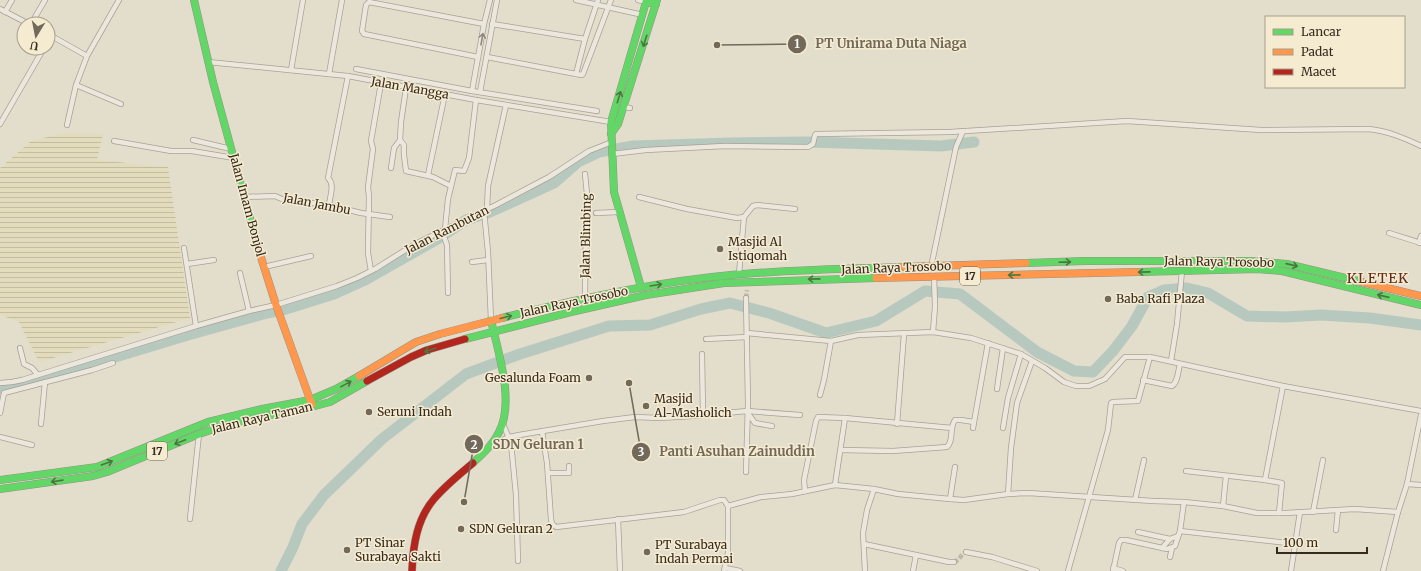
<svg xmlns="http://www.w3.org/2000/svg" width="1421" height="571" font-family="Merriweather,serif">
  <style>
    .farmland { fill: url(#farmland-rules) }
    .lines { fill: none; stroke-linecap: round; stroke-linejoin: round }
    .river { stroke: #b7c9be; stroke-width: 11 }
    .street-tunnel { stroke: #c0b9a9; stroke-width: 4.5; stroke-dasharray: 4.5 2; stroke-linecap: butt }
    .street-casing { stroke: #a8a195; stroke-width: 6 }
    .fast-casing { stroke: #989185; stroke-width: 8 }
    .slow-casing { stroke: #989185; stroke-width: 8 }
    .jam-casing { stroke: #989185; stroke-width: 8 }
    .street { stroke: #ece7dd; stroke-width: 4.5 }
    .fast { stroke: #63d668; stroke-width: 7 }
    .slow { stroke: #ff974d; stroke-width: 7 }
    .jam { stroke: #b3261e; stroke-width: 7 }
    .oneway { stroke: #91887d }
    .oneway2 { stroke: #4a773f }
    .poi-dot { fill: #73695a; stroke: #f5ebd1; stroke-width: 1.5 }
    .labels { text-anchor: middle; stroke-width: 3; stroke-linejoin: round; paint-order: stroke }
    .shield { fill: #f5ebd1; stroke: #6f6453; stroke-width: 1 }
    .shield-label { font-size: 11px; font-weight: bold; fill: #362a1d }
    .street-label { font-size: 12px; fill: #362a1d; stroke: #f5ebd1 }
    .poi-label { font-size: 12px; fill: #362a1d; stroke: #f5ebd1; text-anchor: start }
    .quarter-label { font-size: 14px; letter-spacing: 1px; fill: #622d1d; stroke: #f5ebd1 }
    .leader { fill: none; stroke: #73695a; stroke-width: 1.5 }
    .callout-dot { fill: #73695a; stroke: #f5ebd1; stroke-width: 1.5 }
    .mark-label { font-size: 12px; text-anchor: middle; font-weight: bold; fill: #fff }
    .callout-label { font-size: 13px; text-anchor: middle; font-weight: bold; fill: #73695a; stroke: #f5ebd1; stroke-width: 3; stroke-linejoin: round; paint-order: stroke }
  </style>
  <defs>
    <pattern id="farmland-rules" width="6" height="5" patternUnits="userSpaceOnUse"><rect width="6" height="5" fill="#e3dcbc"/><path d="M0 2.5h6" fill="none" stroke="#c3bda1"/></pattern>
  </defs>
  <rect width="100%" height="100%" fill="#e3ddcc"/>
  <path class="farmland" d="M64 133 103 134 97 160 168 167 190 318 39 362 19 322 0 315V168L31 141Z"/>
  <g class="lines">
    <g class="river">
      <path d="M0 389 11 388 36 381 188 335 267 313 286 309 334 294 365 280 441 237 466 220 490 212 554 183 578 162 599 152 633 146 731 143 808 142 941 146 974 142"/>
      <path d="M281 571 293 547 302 524 324 495 382 439 466 374 520 354 609 326 650 325 701 309 730 303 769 313 826 333 876 321 925 291 960 294 1037 352 1074 371 1093 372 1113 351 1132 326 1148 297 1164 290 1187 288 1208 293 1247 316 1285 317 1321 315 1370 318 1421 325"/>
    </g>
    <g class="street-tunnel">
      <path d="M746 298 747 290"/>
      <path d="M954 562C960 560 961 554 966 552"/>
    </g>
    <g class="street-casing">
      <g id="street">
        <path d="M576 0 643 15"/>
        <path d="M598 0 585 39 576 74 582 75 583 74 611 0"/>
        <path d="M638 0 646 2"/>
        <path d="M0 9 29 24"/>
        <path d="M5 12 12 0"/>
        <path d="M31 24 45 0"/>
        <path d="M492 24 585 39"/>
        <path d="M48 34 87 56"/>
        <path d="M478 57 364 34 362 31 366 5 369 2 484 24"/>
        <path d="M487 57 576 74"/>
        <path d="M208 62 348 76 476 100 611 122"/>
        <path d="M356 69 472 91 597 111"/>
        <path d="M291 70 303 0"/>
        <path d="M329 74 342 0"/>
        <path d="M76 85 121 104"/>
        <path d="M406 88 401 122 400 140 404 145C403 154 405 161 406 171L433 177 451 186"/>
        <path d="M472 91 484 24 490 0"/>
        <path d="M480 92 497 0"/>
        <path d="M624 107 630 108"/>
        <path d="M0 124 44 48"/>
        <path d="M67 125 76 85 87 56 119 0"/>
        <path d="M193 140 231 149"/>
        <path d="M114 141 171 151H192L234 158"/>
        <path d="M612 154 646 150 725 146 808 147 813 144 815 135 816 134 950 132 1127 121 1261 130 1369 129C1388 131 1404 138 1421 146"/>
        <path d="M391 168 394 148 400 140"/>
        <path d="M428 175 445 94"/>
        <path d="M244 197 275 196 284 200 329 205 361 213 390 217"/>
        <path d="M639 197 687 209 737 218 744 217 753 206 757 205 795 209"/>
        <path d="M329 205C330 196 335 184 328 178L348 76"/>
        <path d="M487 209 488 186 506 105"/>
        <path d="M484 211 488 252 491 320"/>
        <path d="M596 213 619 212"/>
        <path d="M445 229 448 199 455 170 464 171 469 158 476 100"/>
        <path d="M442 231 447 245 448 293"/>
        <path d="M1389 233 1421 243"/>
        <path d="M1419 243 1421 236"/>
        <path d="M184 248 196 326"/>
        <path d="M472 262 488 260"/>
        <path d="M187 264 214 260"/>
        <path d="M264 267 311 256"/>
        <path d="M931 267 956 147 963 131"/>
        <path d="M371 271 368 253 369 197 368 187 373 149 371 141 381 83"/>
        <path d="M240 273 249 311"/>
        <path d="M739 274 744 217"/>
        <path d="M585 298 586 216 588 204 585 174"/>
        <path d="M933 332 935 306 934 276"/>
        <path d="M747 333 831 341 858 335 933 332 971 338 1021 354 1045 368 1064 382 1076 386H1089L1105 379 1125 357H1150L1283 386 1421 411"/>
        <path d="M706 339 747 337"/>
        <path d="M20 348 24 364 32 368 38 375"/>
        <path d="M702 354 703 415"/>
        <path d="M1171 361 1177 324 1182 271"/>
        <path d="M1143 380 1172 386C1178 382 1178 371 1180 364"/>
        <path d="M0 383 12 382 22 380 196 326 249 311 276 305 337 286 357 278 375 269 415 244 496 205 549 177 589 151 612 142"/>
        <path d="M997 389 1003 348"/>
        <path d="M820 395 824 380 831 341"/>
        <path d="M747 412 755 423 772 426"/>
        <path d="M0 413 4 393 92 370 113 363"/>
        <path d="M41 424 45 382"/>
        <path d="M503 424 511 443 516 495 518 561"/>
        <path d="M897 424 904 334"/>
        <path d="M973 428 988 343"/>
        <path d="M1003 428 1008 398 1021 354"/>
        <path d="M542 431 547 463 551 519 552 524 556 527 684 512 720 500H724L728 506 761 497 792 494 835 485 874 489 898 494 950 499 964 500 1008 494 1028 493 1153 501 1184 502 1223 506 1257 513H1286L1355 509 1398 512"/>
        <path d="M0 437 32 445"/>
        <path d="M492 445 509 437 519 435 603 421 635 417 660 418 693 416 747 411 800 415"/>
        <path d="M841 450 893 451 947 447C954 441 949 428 955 420H961L974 422"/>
        <path d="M1186 471 1265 480 1282 483 1279 513"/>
        <path d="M746 472 748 403 746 298"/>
        <path d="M548 473H569V466"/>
        <path d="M1265 480 1283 386"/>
        <path d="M1407 484 1421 485"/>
        <path d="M835 485 845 418"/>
        <path d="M805 491 804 480 816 421 818 417 845 418 952 428"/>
        <path d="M1008 494 1011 448 1017 403 1032 361"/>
        <path d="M950 499 955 467"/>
        <path d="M1135 500 1144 460"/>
        <path d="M1223 506 1226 476"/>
        <path d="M1313 512 1323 460"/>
        <path d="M190 519 199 434"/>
        <path d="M618 519 620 571"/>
        <path d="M1336 530 1338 510"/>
        <path d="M1180 531 1296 544"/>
        <path d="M1138 532 1170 539"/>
        <path d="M864 544 949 562H954"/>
        <path d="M1162 548 1170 539 1178 536"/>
        <path d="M966 552 992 557 1037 571"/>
        <path d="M1170 557 1172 548"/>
        <path d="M725 568 740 571"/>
        <path d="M1113 568 1123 571"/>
        <path d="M724 571 728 553V506"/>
        <path d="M865 571 863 533 867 510 874 489"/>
        <path d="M913 571 916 555"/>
        <path d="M1068 571 1108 430 1111 403 1113 402 1138 401 1150 357"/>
        <path d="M1113 571 1119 543 1121 540H1126L1167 549 1175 546 1180 531 1184 502"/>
        <path d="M1291 571 1300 512"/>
        <path d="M1383 571 1398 512 1407 484 1421 415"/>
      </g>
    </g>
    <g class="fast-casing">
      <g id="fast">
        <path d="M194 0 213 82 259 251"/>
        <path d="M611 134 618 124 657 0"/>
        <path d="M1026 263 1085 261H1250L1287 264 1362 282"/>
        <path d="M1138 272 1257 269 1282 271 1421 305"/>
        <path d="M641 287 614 192 611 122 646 2 656 4"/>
        <path d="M502 318C577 299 654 282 731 275 788 270 844 269 901 267"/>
        <path d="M465 339 571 312 646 295 724 283 876 278"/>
        <path d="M473 463C483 453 493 445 499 432 515 402 498 352 491 320"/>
        <path d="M0 480 97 467 208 422 262 409 310 400 336 389 359 376"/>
        <path d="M0 489 93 476 107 472 199 434 226 425 260 417 304 409 330 402 367 381"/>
      </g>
    </g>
    <g class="slow-casing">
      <g id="slow">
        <path d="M259 251 276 305 312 405"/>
        <path d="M901 267 1026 263"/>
        <path d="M876 278 1138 272"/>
        <path d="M1362 282 1421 296"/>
        <path d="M359 376 416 342 440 334 502 318"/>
      </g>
    </g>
    <g class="jam-casing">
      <g id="jam">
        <path d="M367 381 411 357 427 350 465 339"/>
        <path d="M412 571C413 545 417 519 434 499 446 485 460 474 473 463"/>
      </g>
    </g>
    <use href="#street" class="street"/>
    <use href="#fast" class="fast"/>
    <use href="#slow" class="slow"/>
    <use href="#jam" class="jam"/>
  </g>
  <defs><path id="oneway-shaft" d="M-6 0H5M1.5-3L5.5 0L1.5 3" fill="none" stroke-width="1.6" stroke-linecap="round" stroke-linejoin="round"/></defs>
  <use class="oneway" href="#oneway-shaft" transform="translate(482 39) rotate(-80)"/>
  <g class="oneway2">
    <use href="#oneway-shaft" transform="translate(645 41) rotate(108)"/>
    <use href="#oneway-shaft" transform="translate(619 97) rotate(-73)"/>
    <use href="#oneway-shaft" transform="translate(1065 262) rotate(-2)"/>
    <use href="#oneway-shaft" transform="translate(1292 265) rotate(13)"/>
    <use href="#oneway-shaft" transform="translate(1144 272) rotate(179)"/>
    <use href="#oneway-shaft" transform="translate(1014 275) rotate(179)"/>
    <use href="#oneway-shaft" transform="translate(814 279) rotate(179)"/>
    <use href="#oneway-shaft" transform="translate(656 285) rotate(-9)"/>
    <use href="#oneway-shaft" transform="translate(1383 296) rotate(-167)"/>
    <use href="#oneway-shaft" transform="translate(506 317) rotate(-14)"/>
    <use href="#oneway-shaft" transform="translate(430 350) rotate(162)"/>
    <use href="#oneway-shaft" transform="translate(346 384) rotate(-29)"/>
    <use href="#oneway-shaft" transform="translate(180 442) rotate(158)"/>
    <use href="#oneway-shaft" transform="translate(107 463) rotate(-20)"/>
    <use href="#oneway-shaft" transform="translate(57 481) rotate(172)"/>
  </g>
  <g class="poi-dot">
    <circle cx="720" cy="249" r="4"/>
    <circle cx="1108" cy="299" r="4"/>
    <circle cx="589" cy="378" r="4"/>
    <circle cx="646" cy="406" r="4"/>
    <circle cx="369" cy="412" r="4"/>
    <circle cx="461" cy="529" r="4"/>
    <circle cx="347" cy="550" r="4"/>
    <circle cx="647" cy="552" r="4"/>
  </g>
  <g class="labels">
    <g class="shield">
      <rect x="960" y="267" width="20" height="18" rx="3"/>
      <rect x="147" y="442" width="20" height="18" rx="3"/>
    </g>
    <g class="shield-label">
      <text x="970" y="280">17</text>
      <text x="157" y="455">17</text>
    </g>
    <g class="street-label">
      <text transform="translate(410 88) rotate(10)" y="4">Jalan Mangga</text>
      <text transform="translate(317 204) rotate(11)" y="4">Jalan Jambu</text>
      <text transform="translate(247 205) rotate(75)" y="4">Jalan Imam Bonjol</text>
      <text transform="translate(447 230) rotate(-27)" y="4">Jalan Rambutan</text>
      <text transform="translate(586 236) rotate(-89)" y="4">Jalan Blimbing</text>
      <text transform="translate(1219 262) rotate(1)" y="4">Jalan Raya Trosobo</text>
      <text transform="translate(896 268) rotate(-2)" y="4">Jalan Raya Trosobo</text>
      <text transform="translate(574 302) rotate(-12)" y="4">Jalan Raya Trosobo</text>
      <text transform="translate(262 418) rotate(-13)" y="4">Jalan Raya Taman</text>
    </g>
    <g class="poi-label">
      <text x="728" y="246">Masjid Al<tspan x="728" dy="14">Istiqomah</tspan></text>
      <text x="1116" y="303">Baba Rafi Plaza</text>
      <text x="581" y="382" text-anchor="end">Gesalunda Foam</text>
      <text x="654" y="403">Masjid<tspan x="654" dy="14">Al-Masholich</tspan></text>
      <text x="377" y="416">Seruni Indah</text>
      <text x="469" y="533">SDN Geluran 2</text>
      <text x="355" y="547">PT Sinar<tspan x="355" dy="14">Surabaya Sakti</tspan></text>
      <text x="655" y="549">PT Surabaya<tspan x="655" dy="14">Indah Permai</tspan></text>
    </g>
    <g class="quarter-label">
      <text x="1378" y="283">KLETEK</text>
    </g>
  </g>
  <path class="leader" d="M717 45L797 44M464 502L474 444M629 383L641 452"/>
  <g class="callout-dot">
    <circle cx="717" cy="45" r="4"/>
    <circle cx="464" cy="502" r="4"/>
    <circle cx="629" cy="383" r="4"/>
    <circle cx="797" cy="44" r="10"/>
    <circle cx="474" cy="444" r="10"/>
    <circle cx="641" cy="452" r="10"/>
  </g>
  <g class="mark-label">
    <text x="797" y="48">1</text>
    <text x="474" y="449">2</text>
    <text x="641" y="456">3</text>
  </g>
  <g class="callout-label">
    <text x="891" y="48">PT Unirama Duta Niaga</text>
    <text x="538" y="449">SDN Geluran 1</text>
    <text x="737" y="456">Panti Asuhan Zainuddin</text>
  </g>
  <rect x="1265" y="16" width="140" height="72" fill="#f5ebd1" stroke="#a99e89"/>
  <rect x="1273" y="29" width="20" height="6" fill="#63d668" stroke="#a99e89"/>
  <text x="1301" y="36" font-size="12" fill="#362a1d">Lancar</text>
  <rect x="1273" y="49" width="20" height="6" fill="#ff974d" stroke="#a99e89"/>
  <text x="1301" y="56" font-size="12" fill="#362a1d">Padat</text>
  <rect x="1273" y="69" width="20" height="6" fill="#b3261e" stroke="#a99e89"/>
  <text x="1301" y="76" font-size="12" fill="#362a1d">Macet</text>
  <g transform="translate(36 36) rotate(190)"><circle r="19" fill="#f5ebd1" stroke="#a99e89"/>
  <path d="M0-3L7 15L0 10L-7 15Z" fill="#73695a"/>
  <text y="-6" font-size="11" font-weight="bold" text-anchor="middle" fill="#362a1d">U</text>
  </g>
  <path d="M1277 547v6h90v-6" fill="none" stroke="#362a1d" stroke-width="2"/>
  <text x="1283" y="547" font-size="12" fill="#362a1d" stroke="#f5ebd1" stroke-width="3" paint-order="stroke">100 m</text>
</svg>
